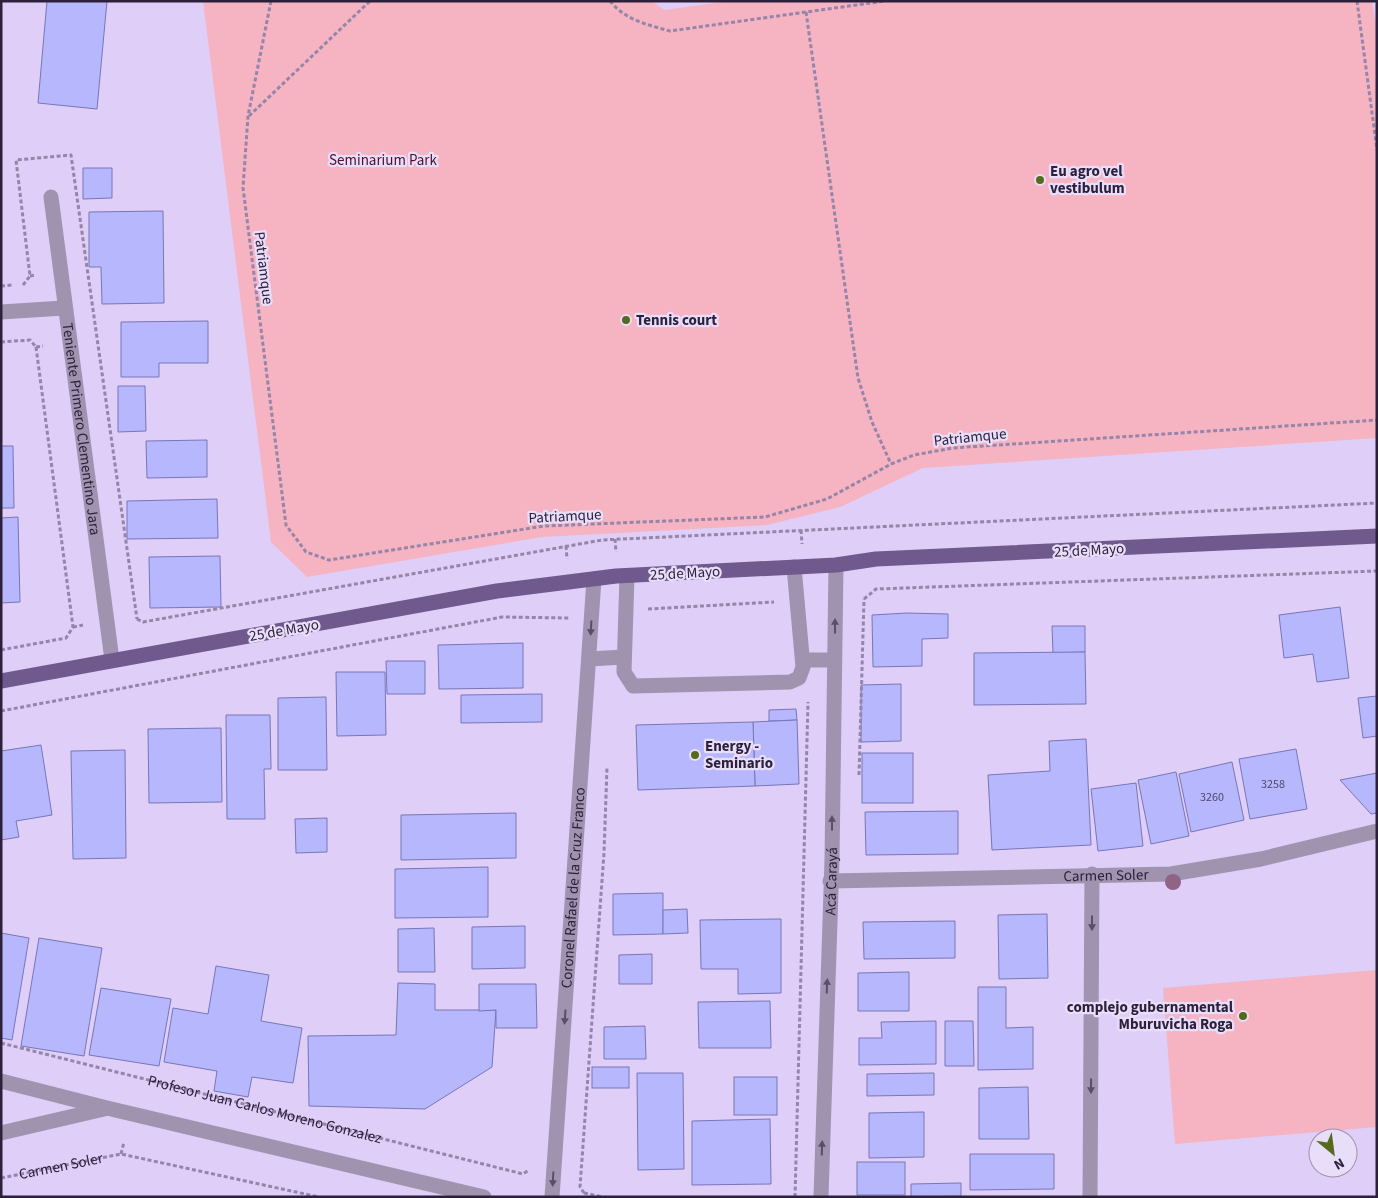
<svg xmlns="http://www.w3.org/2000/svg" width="1378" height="1198" font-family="'Source Sans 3',sans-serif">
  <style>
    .green { fill: #f6b3c2 }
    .building { fill: #b7b7fd; stroke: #7876b8 }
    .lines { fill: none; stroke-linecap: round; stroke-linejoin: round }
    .path { stroke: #9485a9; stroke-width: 3; stroke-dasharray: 4 2.5; stroke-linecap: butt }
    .minor { stroke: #9f93b0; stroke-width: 15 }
    .major { stroke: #70598d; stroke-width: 15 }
    .tree { fill: #8f6484 }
    .oneway { fill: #5a4e6a }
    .poi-dot { fill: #556b1b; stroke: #e9defa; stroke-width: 2 }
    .labels { text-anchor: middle; stroke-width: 4.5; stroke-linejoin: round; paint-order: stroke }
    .number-label { font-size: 12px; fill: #4f466c }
    .park-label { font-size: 15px; fill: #4e0e25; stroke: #e9defa }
    .poi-label { font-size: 15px; font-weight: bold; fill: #2c203b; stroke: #e9defa; text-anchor: start }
    .street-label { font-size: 15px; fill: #2c203b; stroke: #e9defa }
  </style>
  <rect width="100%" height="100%" fill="#dfcef7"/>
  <g class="green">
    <path d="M203 1H652L664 10 730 1H1372L1377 31V438L923 468 840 507 767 525 542 537 307 577 271 542Z"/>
    <path d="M1377 970V1127L1175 1144 1163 988Z"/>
  </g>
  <g class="building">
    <path d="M47 1H107L97 109 38 103Z"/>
    <path d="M83 168H112V198L83 199Z"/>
    <path d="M163 211 164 303 102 304 101 267H89V212Z"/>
    <path d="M208 321V363H159V377H121V322Z"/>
    <path d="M118 386H145L146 431 118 432Z"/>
    <path d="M207 440V477L147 478 146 441Z"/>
    <path d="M1 446H13L14 508H1Z"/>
    <path d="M217 499 218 538 127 539V501Z"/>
    <path d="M18 517 20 602 1 603V518Z"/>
    <path d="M220 556 221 607 150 608 149 557Z"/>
    <path d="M1340 607 1349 678 1317 682 1313 654 1284 658 1279 615Z"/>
    <path d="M907 613 948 614V638L922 639V666L873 667 872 615Z"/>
    <path d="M1052 626H1085V652L1053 653Z"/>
    <path d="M523 643V688L439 689 438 645Z"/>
    <path d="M1085 652 1086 704 974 705V653Z"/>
    <path d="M386 661H425V694H387Z"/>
    <path d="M336 672H385L386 735 337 736Z"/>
    <path d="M901 684V741L861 742V685Z"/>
    <path d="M542 694V722L461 723V695Z"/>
    <path d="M1377 696V736L1363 738 1358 698Z"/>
    <path d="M326 697 327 770H278V698Z"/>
    <path d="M796 709 797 720 769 721V710Z"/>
    <path d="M226 715H270L271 769H264L265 819H227Z"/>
    <path d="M797 720 799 784 755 786 753 722Z"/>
    <path d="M753 722 755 786 638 790 636 725Z"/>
    <path d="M221 728 222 802 149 803 148 729Z"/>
    <path d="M1086 739 1091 845 992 850 988 775 1050 771 1049 741Z"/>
    <path d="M41 745 52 815 16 821 19 837 1 840V751Z"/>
    <path d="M1296 749 1307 809 1250 819 1239 759Z"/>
    <path d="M125 750 126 858 73 859 71 751Z"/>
    <rect x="862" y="753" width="51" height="50"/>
    <path d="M1232 762 1244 820 1191 832 1179 774Z"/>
    <path d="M1176 772 1189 836 1151 844 1138 780Z"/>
    <path d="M1377 773V813L1371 814 1340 780Z"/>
    <path d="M1136 783 1143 846 1098 851 1091 789Z"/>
    <path d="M958 811V854L866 855 865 812Z"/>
    <path d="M516 813V858L401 860V815Z"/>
    <path d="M327 818V852L296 853 295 819Z"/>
    <path d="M488 867V917L395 918V869Z"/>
    <path d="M663 893V934L613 935V894Z"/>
    <path d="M687 909 688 933 663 934V910Z"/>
    <path d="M1047 914 1048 978 999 979 998 915Z"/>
    <path d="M781 919V993L738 994V969H701L700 920Z"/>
    <path d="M955 921V958L864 959 863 922Z"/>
    <path d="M525 926V968L472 969V927Z"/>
    <path d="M434 928 435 972H398V929Z"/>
    <path d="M1 933 29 938 12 1040 1 1038Z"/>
    <path d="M39 938 102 948 84 1056 21 1046Z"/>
    <path d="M652 954V984H619V955Z"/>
    <path d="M216 966 269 975 261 1021 302 1028 293 1083 252 1077 248 1097 214 1091 217 1071 164 1062 173 1008 208 1014Z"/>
    <path d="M909 972V1011H858V973Z"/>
    <path d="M398 983 435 984V1010H496L492 1067 425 1109 309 1106 308 1036 396 1035Z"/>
    <path d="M479 984H536L537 1028H496V1010L479 1011Z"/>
    <path d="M978 987H1006V1028L1033 1027V1069L978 1070Z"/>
    <path d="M101 988 171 999 159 1066 89 1055Z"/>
    <path d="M770 1001 771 1048H699L698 1002Z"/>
    <path d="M936 1021V1064L859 1065V1038H882L881 1022Z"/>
    <path d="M945 1021H973L974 1066H945Z"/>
    <path d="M645 1026 646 1059H604V1027Z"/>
    <rect x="592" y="1067" width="37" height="21"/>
    <path d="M637 1073H683L684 1169 638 1170Z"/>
    <path d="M934 1073V1095L867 1096V1074Z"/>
    <rect x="734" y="1077" width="43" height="38"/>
    <path d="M1028 1087 1029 1139H979V1088Z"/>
    <path d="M924 1112V1157L869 1158V1113Z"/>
    <path d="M770 1119 771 1184 692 1185V1121Z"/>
    <path d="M970 1154H1054V1189L970 1190Z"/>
    <rect x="857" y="1162" width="48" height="33"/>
    <path d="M961 1183V1196L911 1197V1184Z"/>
  </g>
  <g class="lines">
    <g class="path">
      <path d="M271 1 248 116 243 188 286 525 306 552 329 560 544 526 765 517 827 499 891 464 914 455 953 448 1377 420"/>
      <path d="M610 1C625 20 648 25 670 31L885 1"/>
      <path d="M1357 1 1377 150"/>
      <path d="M806 12 858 378 872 422 891 464"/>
      <path d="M249 116 370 1"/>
      <path d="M30 276 35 275"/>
      <path d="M23 285 30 276 16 160 71 155 137 619"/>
      <path d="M1 286 12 285"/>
      <path d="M1 342 30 340 36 347"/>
      <path d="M36 347 73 627"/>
      <path d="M36 347 43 346"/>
      <path d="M801 530 802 544"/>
      <path d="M615 539 616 552"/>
      <path d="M566 546 567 559"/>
      <path d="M864 599 876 589 1377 571"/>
      <path d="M648 609 774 602"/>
      <path d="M137 619 143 622 602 540 1377 503"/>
      <path d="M73 627 83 625"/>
      <path d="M1 650 66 638 73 627"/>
      <path d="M1 711 502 617 569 618"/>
      <path d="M859 775 864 599"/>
      <path id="s1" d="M1 1043 523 1174 529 1170"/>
      <path d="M121 1154 124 1142"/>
      <path id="s2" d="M1 1178 121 1154 319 1197"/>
      <path d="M584 1193 580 1187 604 853 607 767"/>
      <path d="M584 1193 603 1197"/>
      <path d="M795 1197 808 702"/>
    </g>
    <g class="minor">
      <path id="s3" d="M51 197 112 660"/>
      <path d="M1 312 64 308"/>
      <path d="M627 576 624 672 633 686 790 682 799 678 803 667 794 567"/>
      <path d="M589 659 624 657"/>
      <path d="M803 660H834"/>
      <path id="s4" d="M830 881 1171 874 1261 859 1377 831"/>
      <path d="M1 1081 107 1108 484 1197"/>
      <path d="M1 1133 104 1109"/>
      <path id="s5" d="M552 1197 594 579"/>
      <path id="s6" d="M821 1197 832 860 836 565"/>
      <path d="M1090 1197 1092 874"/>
    </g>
    <path class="major" d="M1 681 497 591 616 576 836 565 876 559 1377 536"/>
  </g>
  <circle class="tree" cx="1173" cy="882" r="8"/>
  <defs><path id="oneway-solid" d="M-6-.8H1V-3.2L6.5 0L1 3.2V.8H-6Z" transform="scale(1.25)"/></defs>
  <g class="oneway">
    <use href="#oneway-solid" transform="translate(835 626) rotate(-90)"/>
    <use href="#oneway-solid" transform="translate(591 628) rotate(93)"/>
    <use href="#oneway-solid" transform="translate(832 823) rotate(-90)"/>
    <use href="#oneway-solid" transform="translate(1092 923) rotate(90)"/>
    <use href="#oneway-solid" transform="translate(827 986) rotate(-88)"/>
    <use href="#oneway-solid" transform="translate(565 1017) rotate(94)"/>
    <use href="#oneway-solid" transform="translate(1091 1086) rotate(90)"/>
    <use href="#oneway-solid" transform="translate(822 1148) rotate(-88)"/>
    <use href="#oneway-solid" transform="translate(553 1179) rotate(93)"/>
  </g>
  <g class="poi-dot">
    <circle cx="1040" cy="180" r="5"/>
    <circle cx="626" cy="320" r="5"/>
    <circle cx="695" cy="755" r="5"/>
    <circle cx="1243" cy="1016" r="5"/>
  </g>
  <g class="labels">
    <g class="number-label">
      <text x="1273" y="788">3258</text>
      <text x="1212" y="801">3260</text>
    </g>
    <g class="park-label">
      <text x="383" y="165">Seminarium Park</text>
    </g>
    <g class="poi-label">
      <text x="1050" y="176">Eu agro vel<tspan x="1050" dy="17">vestibulum</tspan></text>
      <text x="636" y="325">Tennis court</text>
      <text x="705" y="751">Energy -<tspan x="705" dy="17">Seminario</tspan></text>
      <text x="1233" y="1012" text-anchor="end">complejo gubernamental<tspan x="1233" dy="17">Mburuvicha Roga</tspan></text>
    </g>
    <g class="street-label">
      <text transform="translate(264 268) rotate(83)" y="5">Patriamque</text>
      <text dy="5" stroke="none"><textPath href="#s3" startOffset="234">Teniente Primero Clementino Jara</textPath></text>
      <text transform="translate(970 437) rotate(-6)" y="5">Patriamque</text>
      <text transform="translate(565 516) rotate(-3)" y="5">Patriamque</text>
      <text transform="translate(1089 550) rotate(-3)" y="5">25 de Mayo</text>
      <text transform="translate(685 573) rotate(-3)" y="5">25 de Mayo</text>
      <text transform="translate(284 630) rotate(-10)" y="5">25 de Mayo</text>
      <text dy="5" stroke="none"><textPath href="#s4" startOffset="276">Carmen Soler</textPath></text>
      <text dy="5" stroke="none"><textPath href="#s6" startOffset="316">Acá Carayá</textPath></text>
      <text dy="5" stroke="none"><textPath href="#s5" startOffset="310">Coronel Rafael de la Cruz Franco</textPath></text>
      <text dy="5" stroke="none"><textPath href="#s1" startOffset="272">Profesor Juan Carlos Moreno Gonzalez</textPath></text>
      <text dy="5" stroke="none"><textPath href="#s2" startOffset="61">Carmen Soler</textPath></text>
    </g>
  </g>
  <rect width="1378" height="1198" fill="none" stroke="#2c203b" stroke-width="5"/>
  <g transform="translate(1333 1153) rotate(151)"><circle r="24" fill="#e9defa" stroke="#9d92ae"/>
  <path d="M0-4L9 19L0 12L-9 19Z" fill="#556b1b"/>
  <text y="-8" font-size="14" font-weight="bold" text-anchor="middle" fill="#2c203b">N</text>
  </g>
</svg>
